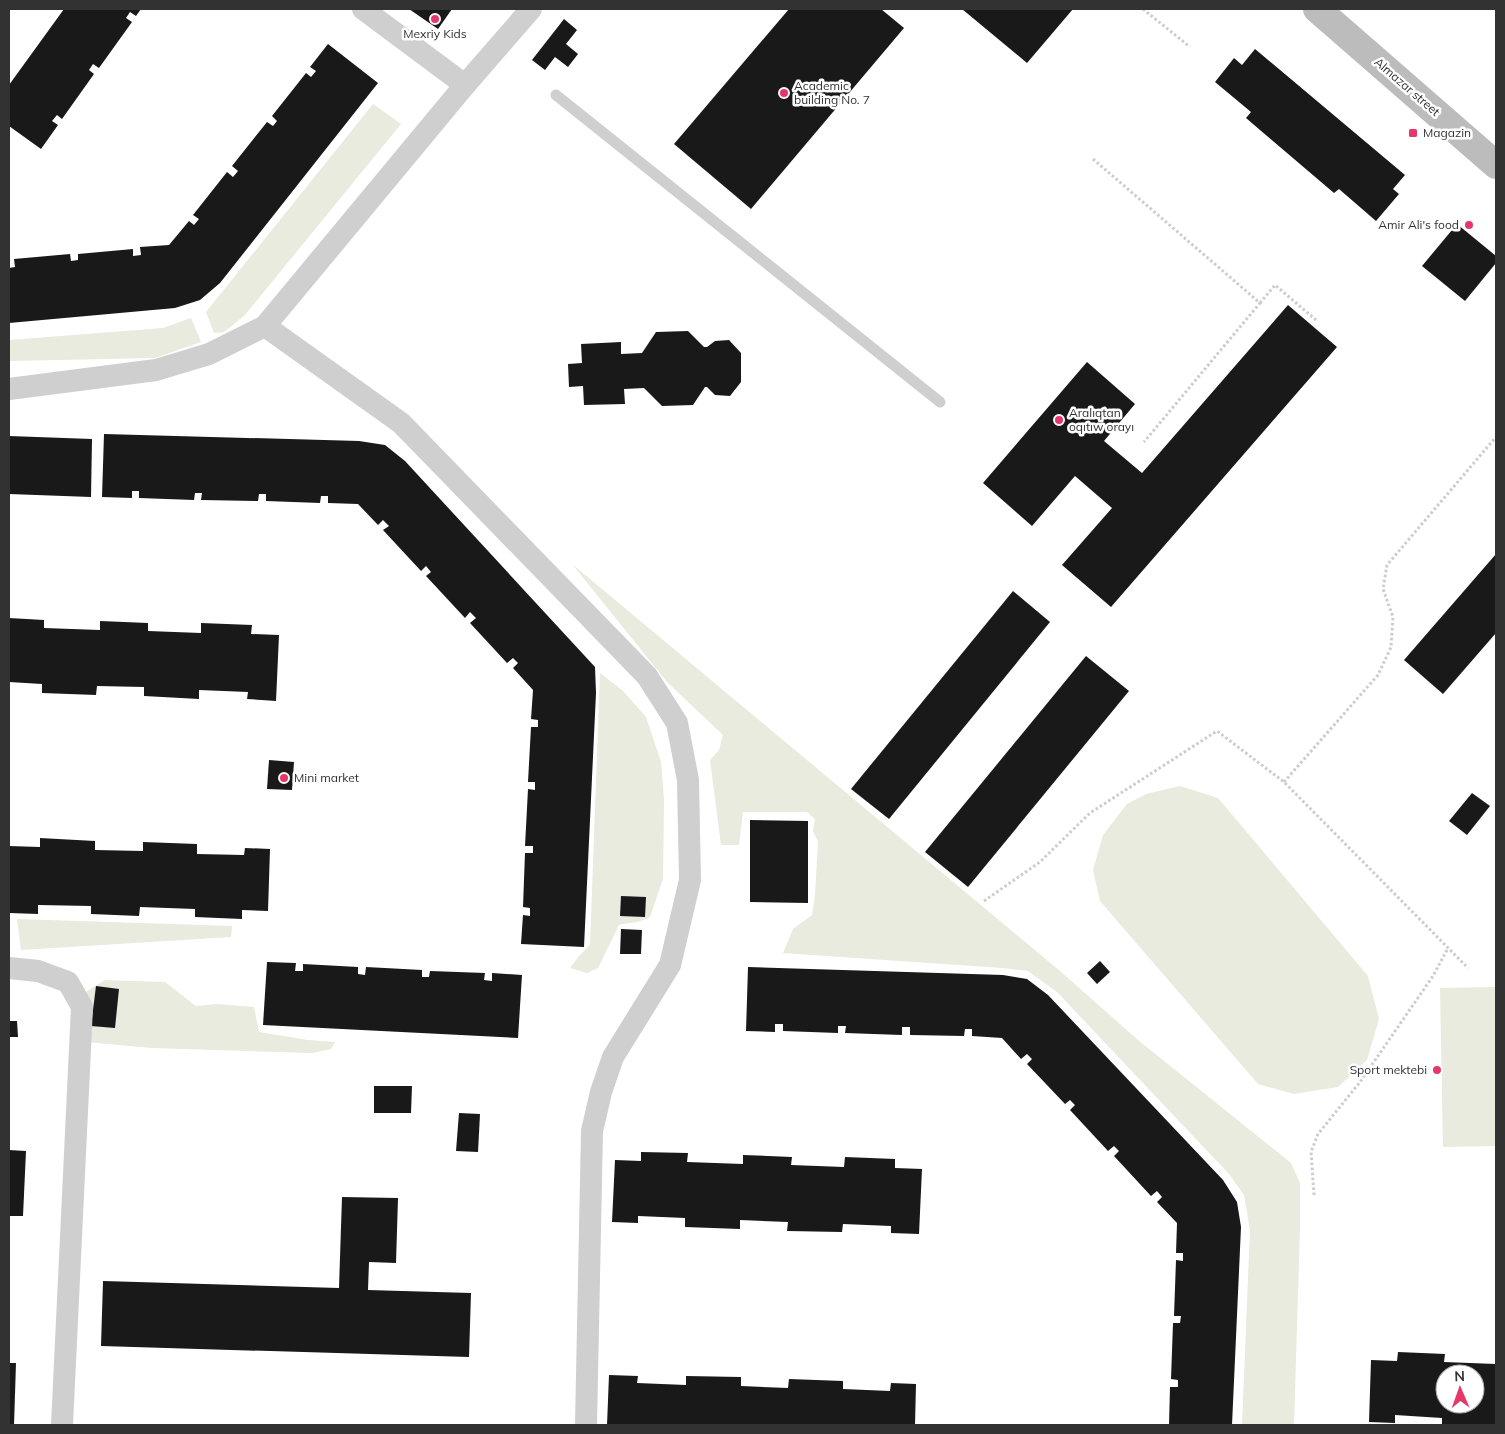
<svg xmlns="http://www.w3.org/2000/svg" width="1505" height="1434" font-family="Mulish,sans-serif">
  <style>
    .green { fill: #e8ebde }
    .building { fill: #191919; fill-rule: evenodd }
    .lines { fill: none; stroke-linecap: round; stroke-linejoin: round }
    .path { stroke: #ccc; stroke-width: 3; stroke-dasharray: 2.5 2.5; stroke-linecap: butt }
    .lane { stroke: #cfcfcf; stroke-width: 11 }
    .street { stroke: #cfcfcf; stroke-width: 22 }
    .secondary { stroke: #bcbcbc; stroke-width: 28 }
    .poi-dot { fill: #e6376b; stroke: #fff; stroke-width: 2 }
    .labels { text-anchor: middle; stroke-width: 5; stroke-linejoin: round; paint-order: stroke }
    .poi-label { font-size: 12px; fill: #323232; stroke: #fff; text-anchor: start }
    .street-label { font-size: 12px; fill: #323232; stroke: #fff }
  </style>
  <rect width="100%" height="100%" fill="#fff"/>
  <g class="green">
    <path d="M373 104 401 124 245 315 224 332 214 333 206 312Z"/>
    <path d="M191 318 201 342 155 358 9 361V340L163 328Z"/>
    <path d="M572 564 1060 971 1138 1040 1291 1163 1300 1183V1228L1294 1425H1242L1250 1230 1244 1195 1229 1174 1057 992 1028 971 1002 968 783 953 793 929 812 915 815 895 818 842 813 831 815 819 807 812H743L739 845H721L710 760 719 750 723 735 667 682Z"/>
    <path d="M600 673 623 691 646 717 661 762 664 800 663 879 650 917C640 923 630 922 619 925L598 968 587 973 570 968 579 956 590 945Z"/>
    <path d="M1180 786 1218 798 1368 976 1379 1019 1367 1060 1338 1087 1294 1094 1258 1084 1100 901 1093 870 1103 835 1127 804 1146 794Z"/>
    <path d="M17 919 232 926 231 937 21 950Z"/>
    <path d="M105 980 165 982 196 1006 217 1004 254 1007 259 1032 308 1040 335 1042 331 1049 312 1053 152 1048 86 1042 84 993Z"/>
    <path d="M1496 987V1146L1443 1147 1440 988Z"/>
  </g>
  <g class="building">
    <path d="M64 9H141L136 16 130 12 126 18 132 22 99 68 93 64 89 70 94 74 62 119 57 115 52 121 58 125 41 149 9 126V85Z"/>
    <path d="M409 9H452L438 29Z"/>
    <path d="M789 9H881L904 28 751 209 674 144Z"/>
    <path d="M962 9H1073L1027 63Z"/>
    <path d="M564 19 577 30 566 44 578 54 568 67 555 57 545 70 532 60Z"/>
    <path d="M328 44 378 83 220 283 200 300 175 308 9 323V268L15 267 14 259 70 254 71 261 78 260V254L133 249V256L141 255 140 247 169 245 189 221 194 225 199 219 193 215 227 172 233 177 238 171 232 166 267 122 273 126 277 121 272 116 306 73 311 77 316 71 310 67Z"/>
    <path d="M1255 49 1405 175 1393 189 1399 194 1376 221 1339 189 1334 193 1246 118 1251 112 1215 82 1234 58 1242 65Z"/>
    <path d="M1457 224 1496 256V263L1465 301 1422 266Z"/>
    <path d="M1288 305 1337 347 1111 607 1062 565 1112 508 1075 476 1032 526 983 483 1087 362 1135 404 1104 441 1142 473Z"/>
    <path d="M688 331 704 347H707L715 341 729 340 741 353V382L730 396 715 395 707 387H705L693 405 662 406 644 388 624 389 625 404 584 405 583 386 569 387 568 364 582 363 581 344 621 342V354L642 353 656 332Z"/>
    <path d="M104 434 359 441 385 445 405 461 595 667 596 693 584 947 521 944 523 915 530 916V908L523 907 525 853H533V846H525L528 789 535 790V782H528L531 727H538V720L531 719 533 690 513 668 518 663 513 658 507 663 470 623 476 618 470 612 465 618 426 576 431 572 426 566 421 571 383 530 389 526 383 520 378 525 358 504 328 503V496H321L320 503 266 501V494H259L258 501 201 500 202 493H195L194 500 139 498V491H132V498L102 497Z"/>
    <path d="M9 436 92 439 91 497 9 494Z"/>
    <path d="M1496 554V633L1443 694 1404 660Z"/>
    <path d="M1013 591 1050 622 889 819 851 789Z"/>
    <path d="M9 618 44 620V628L100 630V621L148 623V631L201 633V623L252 625 251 634 279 635 276 701 247 699 248 692 199 690V699L144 696V687L97 686 96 695 42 693V684L9 682Z"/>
    <path d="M1086 656 1129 691 968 887 925 852Z"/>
    <path d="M269 760 294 762 292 790 267 789Z"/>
    <path d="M1472 793 1490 806 1467 835 1449 821Z"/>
    <path d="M750 820 808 821V903L750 902Z"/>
    <path d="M40 838 95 841V850L143 851V842L197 844V854L244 855 245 848 270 849 268 911 242 910V919L195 917V909L140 907 139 916 91 914V906L38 905V914L9 913V846L40 847Z"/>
    <path d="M621 896 646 897 645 917 620 916Z"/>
    <path d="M621 929 642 930 641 954H620Z"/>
    <path d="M1100 961 1110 972 1097 984 1087 973Z"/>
    <path d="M267 962 296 963 295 971H303V964L358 967V974L365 975 366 967 422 970V977H429L430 971 485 973 484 980 492 981V973L522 975 518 1038 263 1025Z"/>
    <path d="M748 967 1003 975 1027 979 1048 995 1223 1180 1237 1202 1241 1227 1232 1425H1169L1170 1387H1178V1380L1171 1379 1173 1323H1180L1181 1316H1174L1176 1260 1183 1261V1253H1176L1177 1223 1157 1202 1162 1197 1157 1191 1151 1196 1114 1156 1119 1151 1114 1146 1108 1151 1070 1110 1075 1105 1070 1100 1065 1104 1027 1064 1032 1059 1027 1054 1021 1059 1002 1038 972 1036V1029H965L964 1036 910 1035V1027H902V1035L845 1033 846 1026H838V1033L783 1031V1024H775V1032L746 1031Z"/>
    <path d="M96 986 119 989 115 1028 91 1026Z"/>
    <path d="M9 1021H17L18 1037H9Z"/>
    <path d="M374 1086H412L411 1113H374Z"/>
    <path d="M459 1113 480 1114 478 1152 456 1151Z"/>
    <path d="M9 1150 26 1151 23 1216H9Z"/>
    <path d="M641 1152 688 1153 687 1162 743 1164V1155L792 1157 791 1165 844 1167 845 1157 895 1159V1168L922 1169 919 1234 891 1233V1226L843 1224 842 1232 787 1231 788 1222 740 1220V1229L685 1227V1218L638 1216V1223L612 1222 615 1160 641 1161Z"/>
    <path d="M342 1197 398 1198 396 1263 369 1262 368 1290 471 1293 469 1357 101 1346 103 1281 339 1288Z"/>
    <path d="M1398 1352 1445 1354 1444 1362 1496 1364V1425H1442V1418L1395 1415V1423L1369 1422 1371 1360 1397 1361ZM1445 1374H1475V1404H1445Z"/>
    <path d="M9 1363H16L14 1425H9Z"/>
    <path d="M609 1375 638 1376 637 1383 686 1385V1376L741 1377V1386L788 1388 789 1379 843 1381V1389L890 1391 891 1383 916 1384 915 1425H607Z"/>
  </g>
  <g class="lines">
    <g class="path">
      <path d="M1143 9 1190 47"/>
      <path d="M1093 159 1260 303 1144 442"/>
      <path d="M1260 303 1275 285 1316 320"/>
      <path d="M1284 782 1378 675 1391 647 1393 617 1383 589 1387 565 1496 437"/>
      <path d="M984 901 1040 862 1090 813 1217 731 1284 782 1468 968"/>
      <path d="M1314 1195 1311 1152 1318 1134 1360 1082 1433 976 1448 948"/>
    </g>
    <path class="lane" d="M556 95 940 402"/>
    <g class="street">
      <path d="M363 9 465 85"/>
      <path d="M265 326 401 423 647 676 677 723 688 780 690 880 670 965 613 1057 601 1092 592 1131 586 1425"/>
      <path d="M9 389 156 370 209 354 265 326 465 85 531 9"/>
      <path d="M9 968 38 971 68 982 82 1007 62 1425"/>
    </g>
    <path class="secondary" d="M1317 9 1496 165"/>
  </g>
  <g class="poi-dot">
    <circle cx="435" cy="19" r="5"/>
    <circle cx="784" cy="93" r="5"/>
    <rect x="1408" y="128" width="10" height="10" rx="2.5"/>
    <circle cx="1469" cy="225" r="5"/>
    <circle cx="1059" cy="420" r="5"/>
    <circle cx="284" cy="778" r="5"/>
    <circle cx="1437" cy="1070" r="5"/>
  </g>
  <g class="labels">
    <g class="poi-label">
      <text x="435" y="38" text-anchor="middle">Mexriy Kids</text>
      <text x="794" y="90">Academic<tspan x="794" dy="14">building No. 7</tspan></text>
      <text x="1423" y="137">Magazin</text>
      <text x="1459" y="229" text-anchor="end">Amir Ali's food</text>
      <text x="1069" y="417">Aralıqtan<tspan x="1069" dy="14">oqıtıw orayı</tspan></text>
      <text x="294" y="782">Mini market</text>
      <text x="1427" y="1074" text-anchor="end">Sport mektebi</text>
    </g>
    <g class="street-label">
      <text transform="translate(1407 87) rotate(41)" y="4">Almazar street</text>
    </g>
  </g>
  <rect width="1505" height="1434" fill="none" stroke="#323232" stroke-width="20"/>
  <g transform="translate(1460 1389) rotate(358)"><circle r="24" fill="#ffffff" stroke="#adadad"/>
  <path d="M0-4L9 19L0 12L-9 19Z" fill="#e6376b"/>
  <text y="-8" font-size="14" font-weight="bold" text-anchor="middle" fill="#323232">N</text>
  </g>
</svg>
